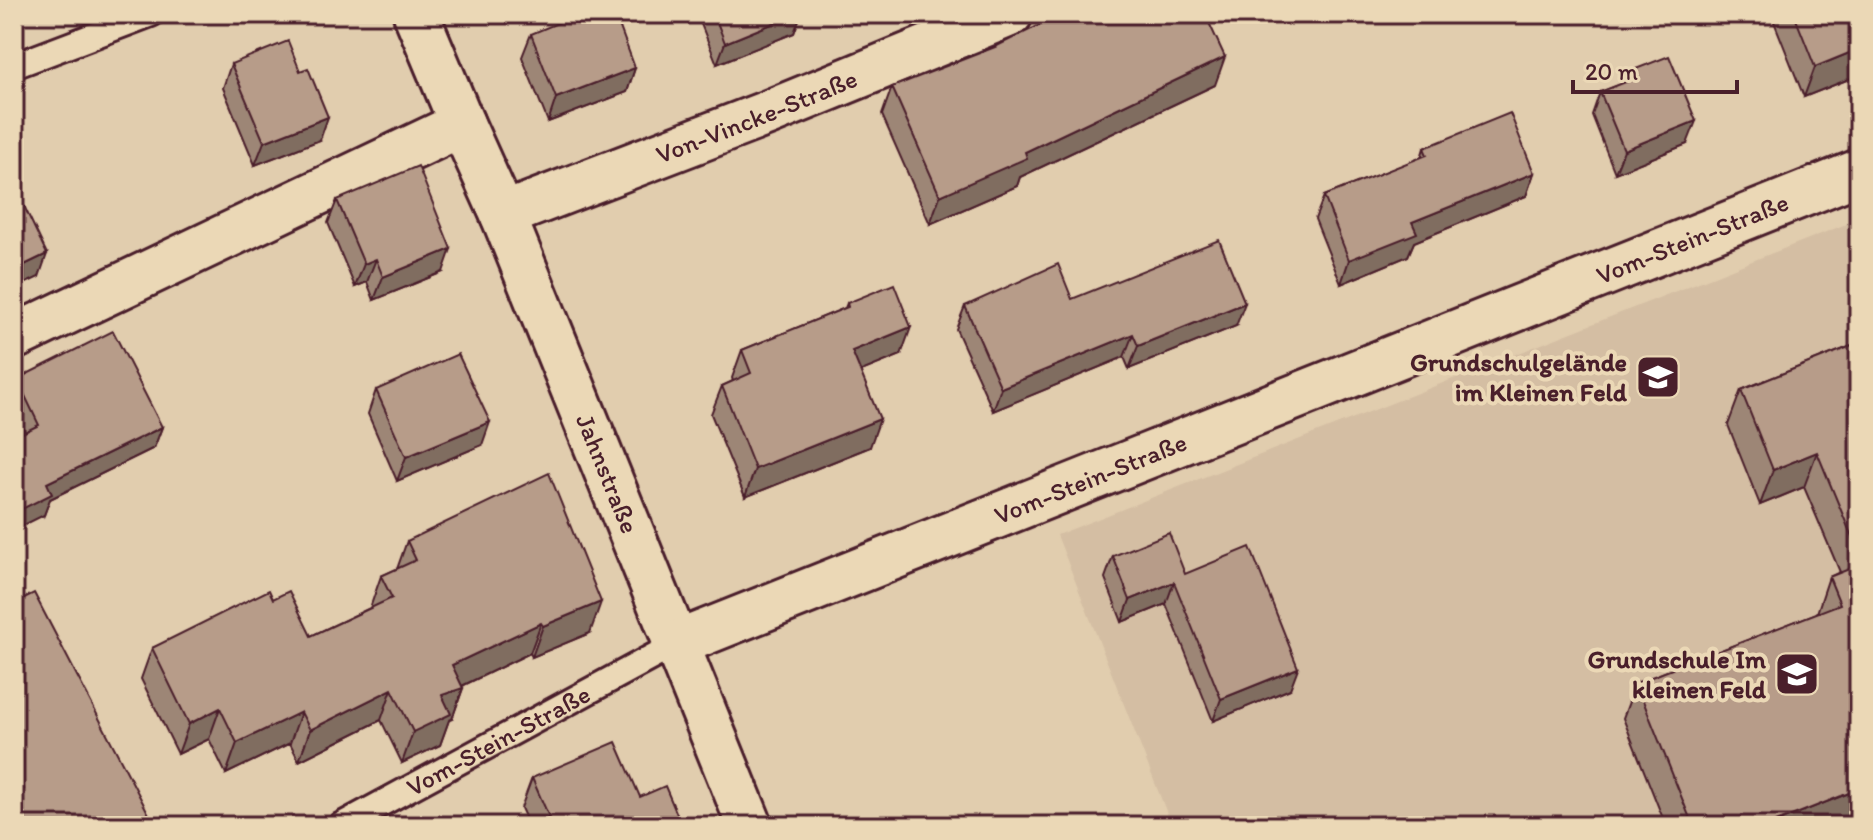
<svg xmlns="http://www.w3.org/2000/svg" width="1873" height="840" font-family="Itim,sans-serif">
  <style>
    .built { fill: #d4bea3 }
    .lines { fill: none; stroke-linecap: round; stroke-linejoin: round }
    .lane-casing { stroke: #4a1f2b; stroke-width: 30 }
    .street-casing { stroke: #4a1f2b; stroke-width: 50 }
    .lane { stroke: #ebd8b6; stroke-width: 24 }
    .street { stroke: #ebd8b6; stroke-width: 44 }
    .wall { fill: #9d8676; stroke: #4a1f2b; stroke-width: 2 }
    .shaded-wall { fill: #806d60; stroke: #4a1f2b; stroke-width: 2 }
    .building { fill: #b79c89; stroke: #4a1f2b; stroke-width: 2 }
    .labels { text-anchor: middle; stroke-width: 8; stroke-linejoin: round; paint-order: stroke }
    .street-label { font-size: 26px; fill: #4a1f2b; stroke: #ebd8b6 }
    .poi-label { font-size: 26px; font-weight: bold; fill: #4a1f2b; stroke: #ebd8b6; text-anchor: end }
  </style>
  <rect width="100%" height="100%" fill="#e1cdae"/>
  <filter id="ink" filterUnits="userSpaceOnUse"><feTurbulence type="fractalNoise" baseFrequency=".0125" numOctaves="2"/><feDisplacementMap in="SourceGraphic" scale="16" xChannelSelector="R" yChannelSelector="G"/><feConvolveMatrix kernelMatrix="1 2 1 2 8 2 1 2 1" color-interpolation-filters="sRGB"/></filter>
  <g filter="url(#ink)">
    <path class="built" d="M1859 219V826H1172L1057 535Z"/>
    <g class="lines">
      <g class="lane-casing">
        <g id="lane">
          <path d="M14 66 151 14"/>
          <path id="s1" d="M340 826 678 643"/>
        </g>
      </g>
      <g class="street-casing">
        <g id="street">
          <path id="s2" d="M416 14 462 124 503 215 750 826"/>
          <path id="s3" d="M503 215 768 113 1010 14"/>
          <path d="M14 337 462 124"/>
          <path id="s4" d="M678 643 1859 172"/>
        </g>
      </g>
      <use href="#lane" class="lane"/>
      <use href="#street" class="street"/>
    </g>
    <g class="wall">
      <path d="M697 14H801L794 33 717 64Z"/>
      <path d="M1771 14H1859V75L1804 97Z"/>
      <path d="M531 34 635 68 627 92 548 122 522 57Z"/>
      <path d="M231 64 320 140 255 165 223 88Z"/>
      <path d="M1628 72 1687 144 1615 173 1592 115 1600 92 1624 83Z"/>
      <path d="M1215 85 1020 177 1017 186 930 224 882 115 892 87Z"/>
      <path d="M1424 148 1534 173 1526 196 1414 242 1408 256 1341 284 1315 219 1324 196 1421 158Z"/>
      <path d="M337 200 443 272 374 300 367 282 355 287 328 223Z"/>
      <path d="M1072 299 1236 326 1129 369 1124 357 993 411 956 329 965 306Z"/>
      <path d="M847 303 901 355 861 371 870 447 745 497 711 414 722 386 733 381 732 378 742 350 845 308Z"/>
      <path d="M1859 343V819L1841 826H1666L1623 718 1636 683 1817 613 1829 577 1840 572 1804 487 1760 505 1728 425 1741 390Z"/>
      <path d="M17 379 162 427 154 448 50 499 44 515 25 432 14 410V387Z"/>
      <path d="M376 390 482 445 397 481 368 414Z"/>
      <path d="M407 541 590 633 532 657 530 653 462 686 463 688 452 719 449 720 440 745 402 763 381 720 299 761 290 743 226 774 209 739 178 754 141 679 152 648 273 599 311 636 370 608 381 576 397 569Z"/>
      <path d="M1113 556 1185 574 1290 689 1213 721 1166 604 1122 622 1105 578Z"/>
      <path d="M14 603 155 826H14Z"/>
      <path d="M532 778 640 797 529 826 521 808Z"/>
    </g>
    <g class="shaded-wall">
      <path d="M796 14H801L794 33 717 64 725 43Z"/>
      <path d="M1859 49V75L1804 97 1815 67Z"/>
      <path d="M1225 57 1215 85 1020 177 1017 186 930 224 940 196 1025 152Z"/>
      <path d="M635 68 627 92 548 122 556 98Z"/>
      <path d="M328 117 320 140 255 165 264 142Z"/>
      <path d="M1696 121 1687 144 1615 173 1624 150Z"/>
      <path d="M1534 173 1526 196 1414 242 1408 256 1341 284 1349 260 1412 222Z"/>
      <path d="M451 249 443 272 374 300 383 277Z"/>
      <path d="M47 254 39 277 14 289V270Z"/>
      <path d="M376 259 367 282 355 287 364 264Z"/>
      <path d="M1245 303 1236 326 1129 369 1138 346Z"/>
      <path d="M911 327 901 355 842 379 852 351Z"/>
      <path d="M1133 334 1124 357 993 411 1001 388Z"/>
      <path d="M880 419 870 447 745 497 755 469Z"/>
      <path d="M490 422 482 445 397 481 406 457Z"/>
      <path d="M162 427 154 448 50 499 44 515 14 530V513L47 483Z"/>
      <path d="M1817 452 1804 487 1760 505 1773 470Z"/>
      <path d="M1174 582 1166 604 1122 622 1130 600Z"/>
      <path d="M601 602 590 633 532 657 543 626Z"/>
      <path d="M541 623 530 653 445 694 463 688 452 719 449 720 440 745 402 763 413 732 452 665Z"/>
      <path d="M1298 668 1290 689 1213 721 1221 699Z"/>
      <path d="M392 689 381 720 299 761 310 730Z"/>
      <path d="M220 708 209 739 178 754 189 724Z"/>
      <path d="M301 712 290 743 226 774 237 743Z"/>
      <path d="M1859 789V819L1841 826H1766Z"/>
    </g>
    <g class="building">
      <path d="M579 14H615L635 68 556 98 531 34Z"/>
      <path d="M714 14H796L725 43Z"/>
      <path d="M1062 14H1205L1225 57 1025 152 1027 158 940 196 892 87 995 47Z"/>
      <path d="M1794 14H1859V49L1815 67Z"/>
      <path d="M288 41 300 71 308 68 328 117 264 142 231 64Z"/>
      <path d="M1669 56 1696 121 1624 150 1600 92 1631 80 1628 72Z"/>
      <path d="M1510 113 1534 173 1412 222 1417 233 1349 260 1324 196 1427 155 1424 148Z"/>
      <path d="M418 166 451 249 383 277 376 259 364 264 337 200Z"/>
      <path d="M14 196 19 207 24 206 47 254 14 270Z"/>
      <path d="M1219 240 1245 303 1138 346 1133 334 1001 388 965 306 1058 264 1072 299Z"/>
      <path d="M894 284 911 327 852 351 880 419 755 469 722 386 751 373 742 350 848 307 847 303Z"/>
      <path d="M113 331 162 427 47 483 52 494 14 513V437L39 425 17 379Z"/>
      <path d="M1859 343V554L1817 452 1773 470 1741 390Z"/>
      <path d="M458 354 490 422 406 457 376 390Z"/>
      <path d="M549 473 601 602 543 626 541 623 452 665 463 688 442 695 451 714 413 732 392 689 310 730 301 712 237 743 220 708 189 724 152 648 269 590 273 599 289 591 311 636 392 598 381 576 416 560 407 541Z"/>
      <path d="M1169 533 1185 574 1250 547 1298 668 1221 699 1174 582 1130 600 1113 556Z"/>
      <path d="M1859 565V789L1766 826H1693L1636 683 1840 604 1829 577Z"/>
      <path d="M34 593 155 826H14V798L24 789 14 766V603Z"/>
      <path d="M616 742 640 797 665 786 682 826H529L549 817 532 778Z"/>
    </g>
  </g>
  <defs>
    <g id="school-square" transform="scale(2.3)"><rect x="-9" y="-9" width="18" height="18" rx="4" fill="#4a1f2b" stroke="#ebd8b6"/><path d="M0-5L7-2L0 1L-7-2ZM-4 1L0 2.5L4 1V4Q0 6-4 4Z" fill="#fff"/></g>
  </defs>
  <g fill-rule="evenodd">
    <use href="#school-square" x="1658" y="377"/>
    <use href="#school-square" x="1797" y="674"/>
  </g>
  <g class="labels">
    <g class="street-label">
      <text dy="9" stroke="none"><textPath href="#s3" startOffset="272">Von-Vincke-Straße</textPath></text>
      <text dy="9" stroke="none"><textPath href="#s4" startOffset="1092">Vom-Stein-Straße</textPath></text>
      <text dy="9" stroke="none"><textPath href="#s2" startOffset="498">Jahnstraße</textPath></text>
      <text dy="9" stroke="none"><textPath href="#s4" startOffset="444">Vom-Stein-Straße</textPath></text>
      <text dy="9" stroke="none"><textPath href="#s1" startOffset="180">Vom-Stein-Straße</textPath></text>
    </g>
    <g class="poi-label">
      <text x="1627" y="371">Grundschulgelände<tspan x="1627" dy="30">im Kleinen Feld</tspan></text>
      <text x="1766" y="668">Grundschule Im<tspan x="1766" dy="30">kleinen Feld</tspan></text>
    </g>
  </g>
  <rect width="1873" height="840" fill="none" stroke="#ebd8b6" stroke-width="48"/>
  <rect x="24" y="24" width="1825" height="792" fill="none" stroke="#4a1f2b" stroke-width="3" filter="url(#ink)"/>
  <path d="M1573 80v12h164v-12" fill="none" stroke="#4a1f2b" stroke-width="4"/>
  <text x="1585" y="80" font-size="24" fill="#4a1f2b" stroke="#ebd8b6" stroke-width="6" paint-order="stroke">20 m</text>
</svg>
